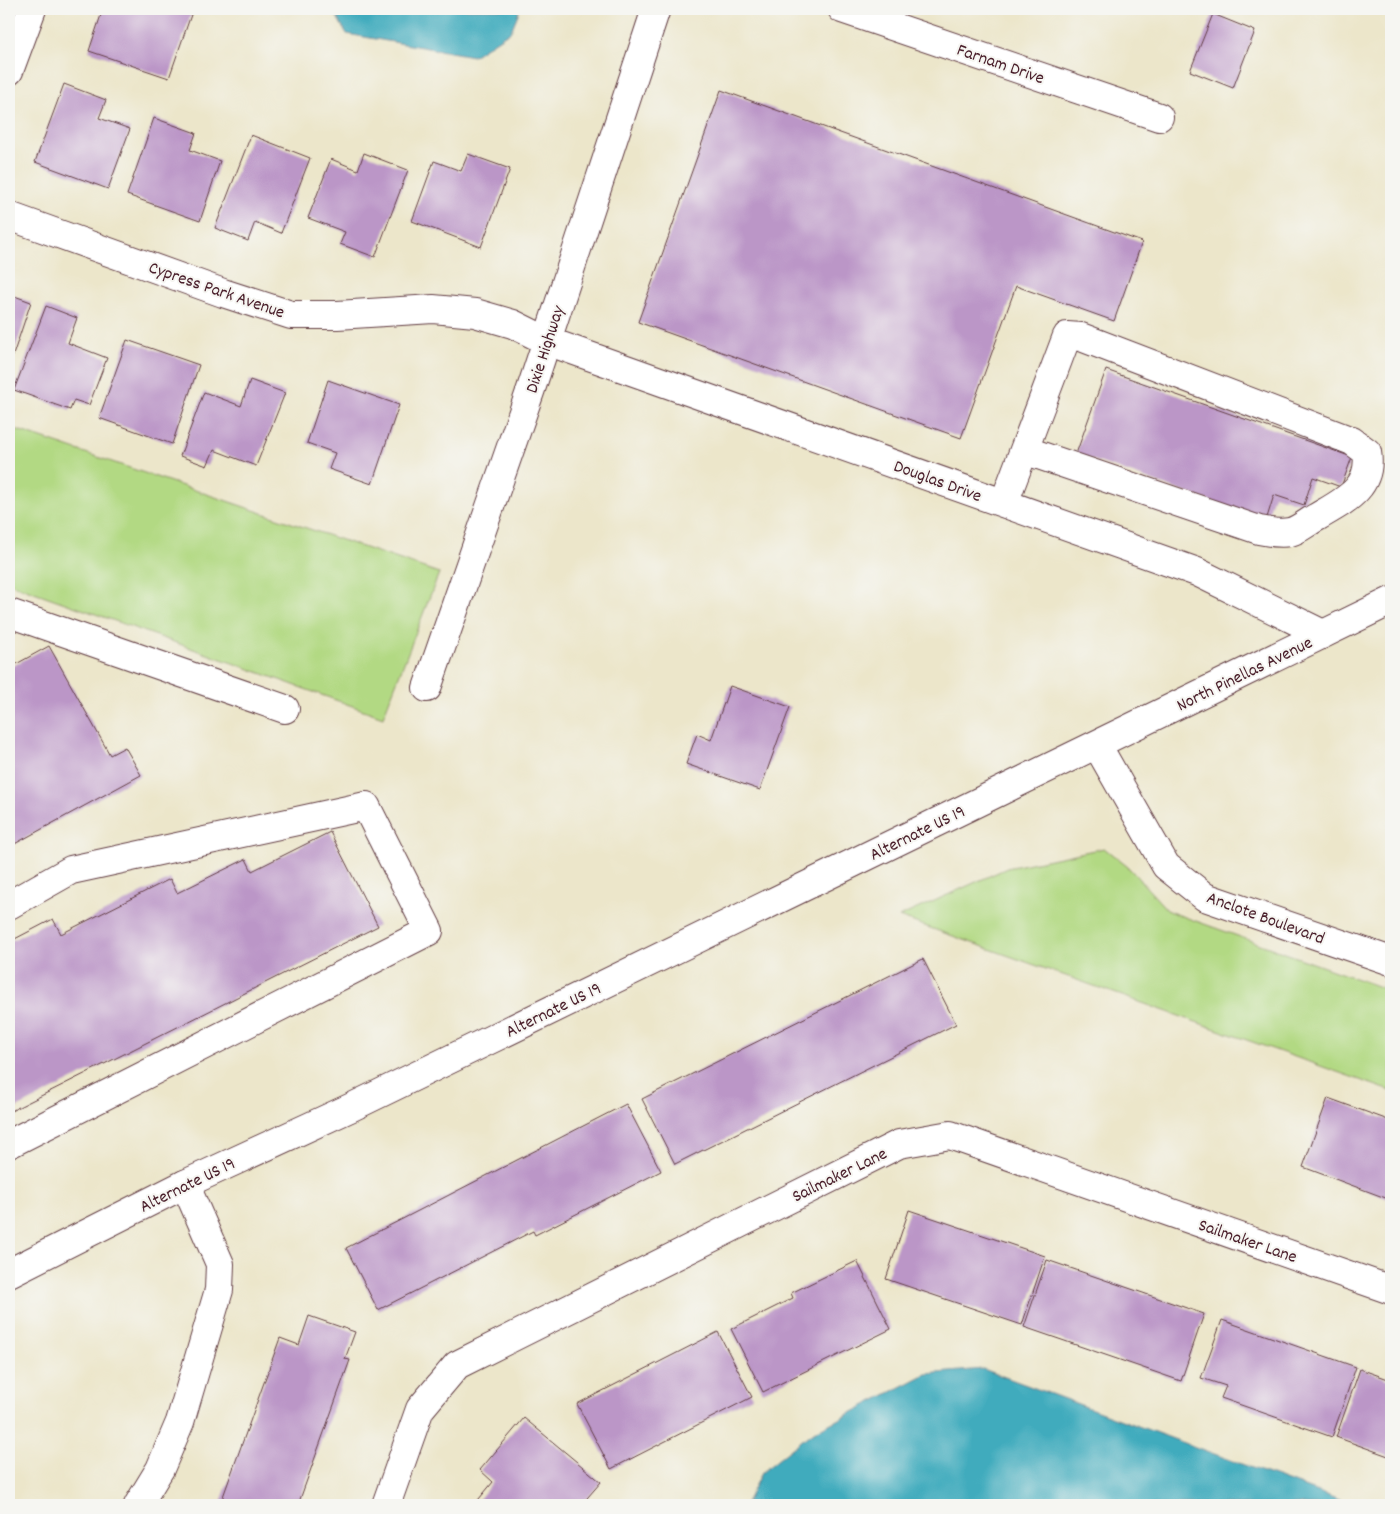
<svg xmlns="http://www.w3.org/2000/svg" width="1400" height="1514" font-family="Dekko,sans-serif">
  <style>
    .green { fill: #b2d983; stroke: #7e7c57 }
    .water { fill: #3fabbd; stroke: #446574 }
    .building { fill: #bb96c7 }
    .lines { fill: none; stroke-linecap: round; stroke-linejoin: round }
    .minor-casing { stroke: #623d43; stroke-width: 30 }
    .major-casing { stroke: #623d43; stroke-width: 30 }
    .minor { stroke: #fff; stroke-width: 28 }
    .major { stroke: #fff; stroke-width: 28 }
    .labels { text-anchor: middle; stroke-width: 4; stroke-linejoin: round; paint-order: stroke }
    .street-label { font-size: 18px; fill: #4a1f2b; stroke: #f6f6f2 }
  </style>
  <rect width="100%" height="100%" fill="#f6f6f2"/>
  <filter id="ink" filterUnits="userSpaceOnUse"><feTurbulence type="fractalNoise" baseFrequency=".02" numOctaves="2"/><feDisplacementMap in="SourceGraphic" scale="10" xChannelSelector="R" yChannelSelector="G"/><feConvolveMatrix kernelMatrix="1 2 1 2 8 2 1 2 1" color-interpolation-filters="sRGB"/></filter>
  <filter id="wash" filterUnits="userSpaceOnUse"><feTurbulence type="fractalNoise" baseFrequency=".0096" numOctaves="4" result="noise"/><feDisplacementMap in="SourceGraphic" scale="20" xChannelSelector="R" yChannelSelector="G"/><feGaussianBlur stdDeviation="1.12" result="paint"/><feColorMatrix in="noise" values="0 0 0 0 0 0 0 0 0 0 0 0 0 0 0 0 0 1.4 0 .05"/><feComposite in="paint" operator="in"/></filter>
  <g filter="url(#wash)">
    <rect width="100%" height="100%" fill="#ece6ca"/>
    <g class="green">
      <path d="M9 427 439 573 383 717 9 583Z"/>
      <path d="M1104 848 1128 867 1168 911 1391 991V1091L899 917 1007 868Z"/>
    </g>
    <g class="water">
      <path d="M332 9H520L511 31 473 56 347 34Z"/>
      <path d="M983 1369 1353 1505H745L761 1473 810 1434 926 1374Z"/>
    </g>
    <g id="blocks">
      <g class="building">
        <path d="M103 9H193L169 78 89 51Z"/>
        <path d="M1213 14 1255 31 1233 88 1190 71Z"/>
        <path d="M64 84 106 100 99 118 130 129 108 189 35 162Z"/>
        <path d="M721 90 1142 242 1114 321 1016 286 961 438 638 322Z"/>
        <path d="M154 118 196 133 190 150 220 161 200 221 127 195Z"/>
        <path d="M251 135 310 158 281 233 255 222 248 241 215 228Z"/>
        <path d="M364 153 408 170 375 257 340 244 345 232 308 218 331 159 358 170Z"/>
        <path d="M468 154 510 169 481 247 412 221 434 161 461 171Z"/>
        <path d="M9 294 31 302 9 367Z"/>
        <path d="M46 306 77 318 68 343 107 358 89 405 74 400 70 410 14 390Z"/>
        <path d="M127 340 199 365 172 444 99 418Z"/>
        <path d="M1106 370 1352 457 1341 487 1313 477 1304 505 1274 495 1266 521 1076 454Z"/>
        <path d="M250 380 285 393 256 466 214 450 207 466 180 456 204 392 241 406Z"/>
        <path d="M328 380 399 405 372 484 329 469 335 453 307 443Z"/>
        <path d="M49 646 110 755 125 747 141 775 9 847V668Z"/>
        <path d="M730 686 790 707 760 790 686 764 697 734 711 740Z"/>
        <path d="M330 832 378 926 9 1112V942L53 919 61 934 170 879 177 893 246 859 252 871Z"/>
        <path d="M923 959 956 1024 675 1164 642 1099Z"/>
        <path d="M1328 1098 1391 1121V1200L1303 1167Z"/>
        <path d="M626 1104 661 1171 535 1235 533 1231 378 1310 346 1248Z"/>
        <path d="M909 1210 1045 1256 1022 1325 886 1279Z"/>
        <path d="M1047 1260 1204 1314 1181 1381 1024 1327Z"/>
        <path d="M857 1261 891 1329 763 1392 731 1329 793 1298 791 1293Z"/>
        <path d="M309 1316 355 1332 345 1359 350 1360 298 1505H220L280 1338 299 1345Z"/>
        <path d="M1222 1320 1356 1367 1332 1437 1221 1398 1226 1386 1201 1378Z"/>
        <path d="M718 1332 752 1397 611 1469 577 1404Z"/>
        <path d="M1360 1369 1391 1380V1457L1336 1437Z"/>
        <path d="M524 1418 601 1482 581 1505H474L493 1482 480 1470Z"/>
      </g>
    </g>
  </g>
  <g filter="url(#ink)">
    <use href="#blocks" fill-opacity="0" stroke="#623d43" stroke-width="1"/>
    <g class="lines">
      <g class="minor-casing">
        <g id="minor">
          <path d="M842 9 1159 117"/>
          <path d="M9 71 32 9"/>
          <path d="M9 216 223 293 291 315H337L433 309 475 313 513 324 547 341 1197 572 1323 634"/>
          <path d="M1004 503 1067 336 1081 337 1352 441 1367 452C1373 488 1344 501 1317 517 1309 521 1299 530 1290 532 1280 534 1269 532 1259 530L1024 450"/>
          <path d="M9 613 285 709"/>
          <path d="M427 688 531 389 656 9"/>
          <path d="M1097 745 1166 866 1205 897 1391 961"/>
          <path d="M9 905 71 870 366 806 429 931 9 1144"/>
          <path d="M138 1505 160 1469 180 1422 219 1290 220 1264 185 1184"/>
          <path d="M386 1505 420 1409 457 1365 899 1144 950 1135 1391 1290"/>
        </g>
      </g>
      <g class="major-casing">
        <path id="major" d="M9 1273 185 1184 352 1107 1391 601"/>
      </g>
      <use href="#minor" class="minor"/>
      <use href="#major" class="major"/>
    </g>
  </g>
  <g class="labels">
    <g class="street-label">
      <text transform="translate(1001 63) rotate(19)" y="6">Farnam Drive</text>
      <text transform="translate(217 289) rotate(19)" y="6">Cypress Park Avenue</text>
      <text transform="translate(544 349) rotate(-72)" y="6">Dixie Highway</text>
      <text transform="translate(938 480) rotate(20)" y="6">Douglas Drive</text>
      <text transform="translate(1244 673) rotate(-26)" y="6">North Pinellas Avenue</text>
      <text transform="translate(917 832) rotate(-26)" y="6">Alternate US 19</text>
      <text transform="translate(1266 917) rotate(20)" y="6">Anclote Boulevard</text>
      <text transform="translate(553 1009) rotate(-26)" y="6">Alternate US 19</text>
      <text transform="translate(839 1174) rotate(-26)" y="6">Sailmaker Lane</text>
      <text transform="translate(187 1184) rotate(-26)" y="6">Alternate US 19</text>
      <text transform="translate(1248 1240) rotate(19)" y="6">Sailmaker Lane</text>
    </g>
  </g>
  <rect width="1400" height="1514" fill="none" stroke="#f6f6f2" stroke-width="30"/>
</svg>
